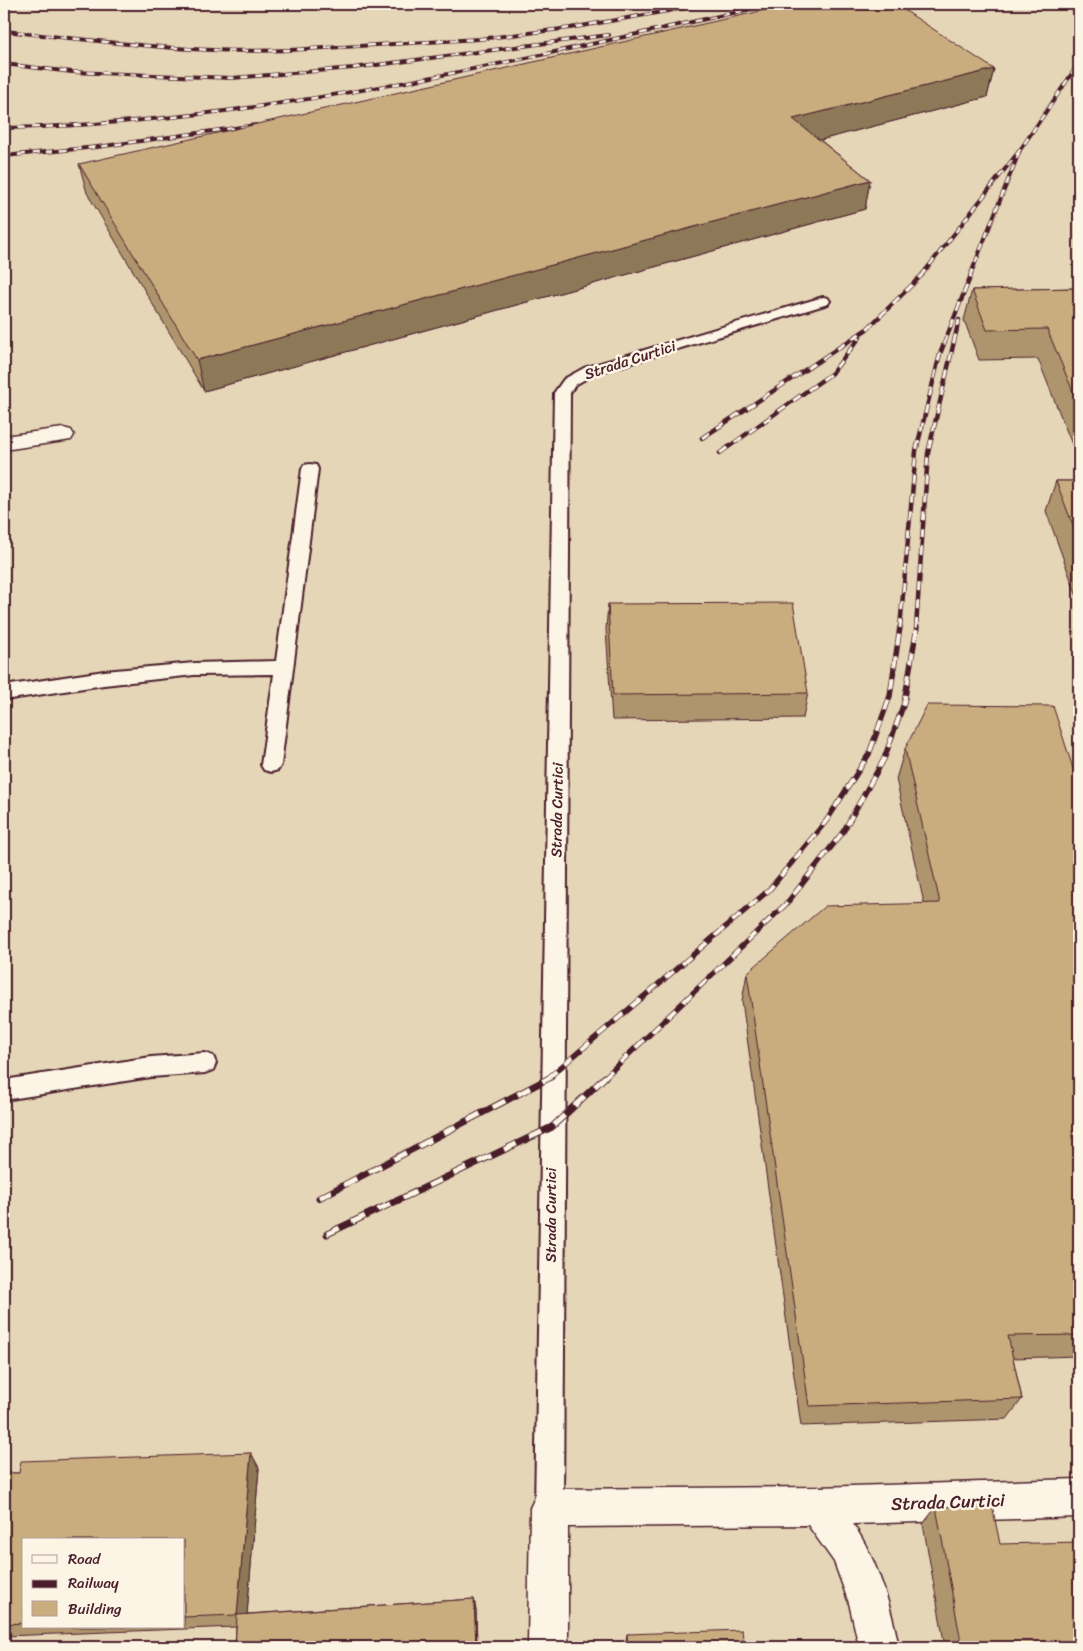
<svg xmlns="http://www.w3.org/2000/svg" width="1083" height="1651" font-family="Sriracha,sans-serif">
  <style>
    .built { fill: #e6d6b8; fill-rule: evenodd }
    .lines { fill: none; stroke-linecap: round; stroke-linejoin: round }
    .service-casing { stroke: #4a1f2b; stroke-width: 4 }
    .minor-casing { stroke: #4a1f2b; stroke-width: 3 }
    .service { fill: #fcf5e5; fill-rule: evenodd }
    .minor { fill: #fcf5e5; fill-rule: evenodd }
    .rail-far3-casing { stroke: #4a1f2b; stroke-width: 4 }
    .rail-far2-casing { stroke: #4a1f2b; stroke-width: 4.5 }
    .rail-far1-casing { stroke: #4a1f2b; stroke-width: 5.5 }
    .rail-casing { stroke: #4a1f2b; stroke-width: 7 }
    .rail-far3 { stroke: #fcf5e5; stroke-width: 2.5; stroke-dasharray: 7; stroke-linecap: butt }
    .rail-far2 { stroke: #fcf5e5; stroke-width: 3; stroke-dasharray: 9; stroke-linecap: butt }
    .rail-far1 { stroke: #fcf5e5; stroke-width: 4; stroke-dasharray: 11; stroke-linecap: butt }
    .rail { stroke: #fcf5e5; stroke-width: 5; stroke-dasharray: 14; stroke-linecap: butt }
    .wall { fill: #ae956d; stroke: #4a1f2b; fill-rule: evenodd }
    .shaded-wall { fill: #8d7959; stroke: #4a1f2b }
    .building { fill: #caad7f; stroke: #4a1f2b }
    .labels { text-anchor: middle; stroke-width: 5; stroke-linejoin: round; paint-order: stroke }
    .street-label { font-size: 15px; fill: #4a1f2b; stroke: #fcf5e5 }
    .near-street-label { font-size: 18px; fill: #4a1f2b; stroke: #fcf5e5 }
  </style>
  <rect width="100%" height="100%" fill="#f2e7d1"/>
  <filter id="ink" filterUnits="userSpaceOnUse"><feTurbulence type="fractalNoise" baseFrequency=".02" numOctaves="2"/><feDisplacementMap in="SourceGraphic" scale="10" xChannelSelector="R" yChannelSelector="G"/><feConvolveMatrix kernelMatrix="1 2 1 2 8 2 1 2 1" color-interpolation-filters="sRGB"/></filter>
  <g filter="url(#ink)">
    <path class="built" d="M4 4H1079V1647H4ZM24 1540H184V1627H24Z"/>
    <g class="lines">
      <g class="service-casing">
        <g id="service">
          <path d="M823 297 828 298 830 301 828 304 594 374 575 385 570 393 563 1508 559 1518 549 1522 539 1518 535 1508 554 393 564 379 584 368Z"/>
          <path d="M310 464 316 465 318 469 281 765 278 770 271 772 264 770 261 765 274 674 194 675 104 685 4 700V686L104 671 194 663 276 661 302 469 304 465Z"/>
          <path d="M205 1053 213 1056 216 1063 213 1070 205 1073 151 1077 4 1100V1080L151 1057Z"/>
        </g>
      </g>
      <g class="minor-casing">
        <g id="minor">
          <path d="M63 428 71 430 74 435 71 440 4 450V436Z"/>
          <path d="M1079 1479V1517L853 1524C877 1559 891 1606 899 1647H859L849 1603 834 1562 808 1525 568 1527V1647H528L530 1508 536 1495 549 1489 818 1487Z"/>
        </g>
      </g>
      <use href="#service" class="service"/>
      <use href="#minor" class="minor"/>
      <g class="rail-far3-casing">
        <g id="rail-far3">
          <path d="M4 31C99 41 195 54 290 50L479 39 570 28 708 4"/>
          <path d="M4 64 72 72 232 78 353 68 609 35"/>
          <path d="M1079 102 1076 114 1079 121"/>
          <path d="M4 128C265 123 520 59 774 4"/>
          <path d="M4 156 97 147 256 125"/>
          <path d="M921 276 1020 150 1079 63"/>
          <path d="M970 276 1020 150"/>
        </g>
      </g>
      <g class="rail-far2-casing">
        <g id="rail-far2">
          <path d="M702 438 867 329 922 275"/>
          <path d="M720 453 832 373 860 337"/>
          <path d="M900 628 916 451 940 354 971 275"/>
          <path d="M916 628 928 453 959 320"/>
        </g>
      </g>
      <g class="rail-far1-casing">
        <g id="rail-far1">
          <path d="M548 1078 769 890 827 820 869 754 890 696 900 627"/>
          <path d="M604 1078 787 903 843 832 884 759 904 703 917 627"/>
        </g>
      </g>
      <g class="rail-casing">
        <g id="rail">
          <path d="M319 1198 551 1077"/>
          <path d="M327 1234 552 1127 605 1077"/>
        </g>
      </g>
      <use href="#rail-far3" class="rail-far3"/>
      <use href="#rail-far2" class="rail-far2"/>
      <use href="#rail-far1" class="rail-far1"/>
      <use href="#rail" class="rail"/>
    </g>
    <g class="wall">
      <path d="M994 69 987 97 820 140 870 180 865 209 204 391 87 193 79 164Z"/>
      <path d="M1079 288V462L1038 359 979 360 964 320 972 290Z"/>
      <path d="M1056 481H1079V602L1046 511Z"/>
      <path d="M608 604 808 693 803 718 612 720 606 629Z"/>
      <path d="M905 749 1079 787V1356L1013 1358 1022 1399 1007 1419 801 1426 742 1001 747 973 924 903 896 779Z"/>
      <path d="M251 1453 259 1468 247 1614 474 1599 476 1611 477 1647H235L236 1627 4 1636V1473H19ZM24 1540H184V1627H24Z"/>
      <path d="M936 1507 1000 1544 1079 1647H945L923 1524Z"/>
      <path d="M627 1634 744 1647H625Z"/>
    </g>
    <g class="shaded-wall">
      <path d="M994 69 987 97 789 148 793 119Z"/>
      <path d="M870 180 865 209 204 391 197 360Z"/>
      <path d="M251 1453 259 1468 246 1627 237 1615Z"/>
      <path d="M474 1599 476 1611 477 1647H476Z"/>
    </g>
    <g class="building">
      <path d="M792 4H895L994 69 793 119 870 180 197 360 79 164Z"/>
      <path d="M1079 288V406L1047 329 987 330 972 290Z"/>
      <path d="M1056 481H1079V541Z"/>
      <path d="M793 603 808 693 613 695 608 604Z"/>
      <path d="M927 705 1053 706 1079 787V1335L1008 1336 1022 1399 809 1406 747 973 825 906 940 903 905 749Z"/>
      <path d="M251 1453 237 1615 184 1617V1540H24V1623L4 1624V1473H19L21 1461Z"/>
      <path d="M992 1505 1000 1544 1079 1542V1647H962L936 1507Z"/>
      <path d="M474 1599 476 1647H235L237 1615Z"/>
      <path d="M742 1630 744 1647H628L627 1634Z"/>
    </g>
  </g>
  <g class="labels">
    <g class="street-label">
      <text transform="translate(630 360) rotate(-18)" y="5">Strada Curtici</text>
      <text transform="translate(557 810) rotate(-89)" y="5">Strada Curtici</text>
      <text transform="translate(551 1215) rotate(-90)" y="5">Strada Curtici</text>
    </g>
    <g class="near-street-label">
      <text transform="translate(948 1502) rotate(-2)" y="6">Strada Curtici</text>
    </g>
  </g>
  <rect width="1083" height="1651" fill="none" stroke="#fcf5e5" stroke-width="20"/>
  <rect x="10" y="10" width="1063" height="1631" fill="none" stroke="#4a1f2b" stroke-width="2" filter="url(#ink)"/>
  <rect x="22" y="1538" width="162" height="90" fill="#fcf5e5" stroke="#b59f9b"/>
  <rect x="32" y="1555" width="25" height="8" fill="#fcf5e5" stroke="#b59f9b"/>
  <text x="68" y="1564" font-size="15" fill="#4a1f2b">Road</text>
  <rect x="32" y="1580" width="25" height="8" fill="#4a1f2b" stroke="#b59f9b"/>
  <text x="68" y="1588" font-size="15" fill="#4a1f2b">Railway</text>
  <rect x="32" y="1601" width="25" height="15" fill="#caad7f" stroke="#b59f9b"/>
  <text x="68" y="1614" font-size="15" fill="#4a1f2b">Building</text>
</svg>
